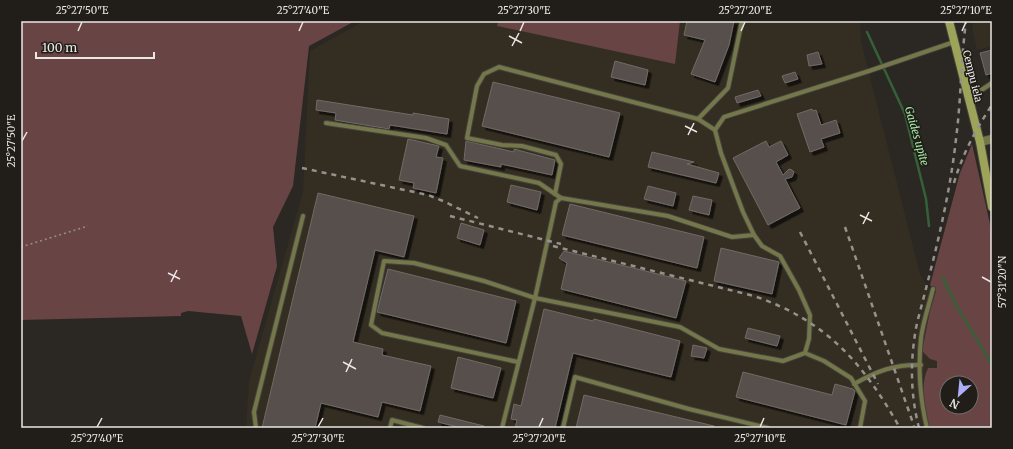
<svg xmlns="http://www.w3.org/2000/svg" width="1013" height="449" font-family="Merriweather,serif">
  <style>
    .built { fill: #332d22; fill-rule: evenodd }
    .green { fill: #694445; fill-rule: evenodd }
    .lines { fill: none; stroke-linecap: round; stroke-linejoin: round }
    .stream { stroke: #346137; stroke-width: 2.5 }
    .building { fill: #564f4b; stroke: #716a66; filter: url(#shadow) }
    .lane-casing { stroke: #46433e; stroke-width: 6 }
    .street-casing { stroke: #46433e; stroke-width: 10 }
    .secondary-casing { stroke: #46433e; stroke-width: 10 }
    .path { stroke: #928f8b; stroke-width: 1.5; stroke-dasharray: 2 3; stroke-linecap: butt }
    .lane { stroke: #73774a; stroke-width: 4 }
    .street { stroke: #73774a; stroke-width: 8 }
    .secondary { stroke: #9da45a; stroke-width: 8 }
    .rail { stroke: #95928e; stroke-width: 2.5; stroke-dasharray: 5 5; stroke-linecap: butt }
    .ticks { fill: none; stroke: #eae7e4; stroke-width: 1.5 }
    .labels { text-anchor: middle; stroke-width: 3.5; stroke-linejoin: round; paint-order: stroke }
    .street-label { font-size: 10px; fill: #eae7e4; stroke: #211e19 }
    .water-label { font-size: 11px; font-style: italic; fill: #a6eba8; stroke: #211e19 }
    .neatline { fill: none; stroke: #eae7e4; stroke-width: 1.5 }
    .ticks-label { font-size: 10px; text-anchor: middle; fill: #eae7e4 }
  </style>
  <defs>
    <filter id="shadow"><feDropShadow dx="3.5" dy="3.5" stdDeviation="0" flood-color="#0009"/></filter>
  </defs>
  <rect width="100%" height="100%" fill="#2b2823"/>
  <g class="built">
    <path d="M364 21H860L861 41 920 274 990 394 992 403V428H246L249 381 303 192 310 51ZM947 383H971V407H947Z"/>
    <path d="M974 21H992V46L977 50 972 28Z"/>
  </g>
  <g class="green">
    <path d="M21 21H355L309 46 293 186 273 227 277 266 252 354 241 316 188 311 181 313V316L21 320Z"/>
    <path d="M498 21H680L675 64 497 26Z"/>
    <path d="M972 144 992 233V428H929C926 408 919 387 928 368H937V361L930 359 922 351 930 311 936 291 930 285 960 173ZM947 383H971V407H947Z"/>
  </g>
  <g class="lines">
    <g class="stream">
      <path d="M867 32 905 114 926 199 929 226"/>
      <path d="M943 277C955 309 976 335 992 365"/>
    </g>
  </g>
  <g class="building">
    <path d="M687 21H734L729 45 715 82 691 74 705 40 684 35Z"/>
    <path d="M992 50V73L986 75 980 53Z"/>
    <path d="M818 52 822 64 809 66 807 55Z"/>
    <path d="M615 61 648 70 645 85 611 77Z"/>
    <path d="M795 72 798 79 785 83 782 76Z"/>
    <path d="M493 82 620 113 609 157 482 126Z"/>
    <path d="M758 90 761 96 737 103 735 97Z"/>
    <path d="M317 100 413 115V113L449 119 447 134 390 125 389 129 335 120 336 113 316 110Z"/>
    <path d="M812 109 813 111 816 110 821 125 836 120 840 133 821 139 824 147 810 152 797 114Z"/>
    <path d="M408 139 439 146 436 157 443 158 436 193 413 188 414 183 399 180Z"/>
    <path d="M466 141 514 152V149L555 160 552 175 501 164V167L464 160Z"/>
    <path d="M766 141 769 147 781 141 788 155 776 162 783 175 789 169 792 170 794 172 792 177 785 179 800 208 768 225 733 158Z"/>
    <path d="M652 152 694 162 687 164 719 173 716 183 648 167Z"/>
    <path d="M511 185 541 192 537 210 507 202Z"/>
    <path d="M648 186 676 193 673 206 644 199Z"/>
    <path d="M318 193 414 216 404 257 375 250 353 342 383 349 382 355 431 366 420 411 382 402 378 417 321 403 315 428H262Z"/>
    <path d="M693 196 712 200 709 215 689 210Z"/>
    <path d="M570 204 704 237 697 268 562 235Z"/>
    <path d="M461 223 484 230 480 245 457 238Z"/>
    <path d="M721 248 779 262 772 294 714 281Z"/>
    <path d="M564 251 686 281 676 318 561 289 567 263 559 258Z"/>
    <path d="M388 269 516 301 506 343 377 312Z"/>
    <path d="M544 309 593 321 594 319 680 341 671 377 573 353 555 428H515L517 420 511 419 514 404 521 406Z"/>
    <path d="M748 328 780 336 777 346 745 338Z"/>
    <path d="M693 345 707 348 704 358 691 356Z"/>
    <path d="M458 357 501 368 493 398 451 388Z"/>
    <path d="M743 372 832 395 835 384 853 389 855 391 846 425 736 397Z"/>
    <path d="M584 395 714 426V428H576Z"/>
    <path d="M440 415 484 426V428H462L438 422Z"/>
  </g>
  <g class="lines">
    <g class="lane-casing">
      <g id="lane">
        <path d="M968 93 983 89 992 83"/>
        <path d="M698 119 728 88 742 21"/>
        <path d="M326 123 426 138 446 145 460 166 539 183 561 198"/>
        <path d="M555 194 561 164 556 155 522 146 502 145 467 138 477 86 484 74 499 67 698 119 715 130"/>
        <path d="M518 362 382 333 371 325 384 261 414 263 484 281 535 298 556 202 561 198 668 216 732 237 754 235"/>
        <path d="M854 384C877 371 895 364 921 365"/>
        <path d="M256 428 254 412 303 216"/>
        <path d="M390 428 392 420 423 428"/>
        <path d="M502 428 535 298 680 327 719 349 783 361 805 353"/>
        <path d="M563 428 575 377 689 409 768 428"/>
        <path d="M860 428 865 401 851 378 824 361 805 353 809 339 810 315 799 290 780 256 762 246 754 235 743 212 721 153 715 130 724 117 869 71 954 42"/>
        <path d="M927 428C920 399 918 368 921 338 923 322 929 305 933 289"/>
      </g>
    </g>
    <g class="street-casing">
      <path id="street" d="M980 142 992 139"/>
    </g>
    <g class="secondary-casing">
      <path id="secondary" d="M949 21 980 142 992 207"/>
    </g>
    <path class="path" d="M21 247 88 226"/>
    <use href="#lane" class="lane"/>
    <use href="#street" class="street"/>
    <use href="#secondary" class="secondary"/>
    <g class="rail">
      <path d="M302 168 428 195 443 201 478 218"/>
      <path d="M954 183C962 155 976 129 992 105"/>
      <path d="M450 216 561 244"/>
      <path d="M845 227 914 426"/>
      <path d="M800 232 878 384"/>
      <path d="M553 246 754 296C827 321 863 363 900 428"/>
      <path d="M919 428C910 393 910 358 917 323 933 262 949 202 956 139 961 100 961 60 966 21"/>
    </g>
  </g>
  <path class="ticks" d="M78 31 82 22M299 31 303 22M520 31 524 22M741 31 745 22M962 31 966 22M509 36 522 43M512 46 519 33M685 126 697 132M688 135 694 123M22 141 27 132M860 215 872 221M863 224 869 212M168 273 180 279M982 277 991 282M171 282 177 270M343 362 356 369M346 372 352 359M97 427 102 418M318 427 323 418M539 427 543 418M760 427 764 418"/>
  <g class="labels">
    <g class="street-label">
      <text transform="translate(973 76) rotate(76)" y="4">Cempu iela</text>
    </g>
    <g class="water-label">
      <text transform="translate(917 136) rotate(74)" y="4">Gaides upīte</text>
    </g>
  </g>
  <rect width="1013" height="449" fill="none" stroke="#211e19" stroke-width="44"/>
  <g transform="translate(959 395) rotate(207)"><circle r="19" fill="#211e19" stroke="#716e6a"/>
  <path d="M0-3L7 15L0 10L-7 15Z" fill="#adaffb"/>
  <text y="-6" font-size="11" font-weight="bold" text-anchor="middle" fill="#eae7e4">N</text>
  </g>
  <path d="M36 52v6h118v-6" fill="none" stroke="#eae7e4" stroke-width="2"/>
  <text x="42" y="52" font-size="12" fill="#eae7e4" stroke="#211e19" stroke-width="3" paint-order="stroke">100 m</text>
  <rect x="22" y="22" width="969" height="405" class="neatline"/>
  <g class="ticks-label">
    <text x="82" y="14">25°27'50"E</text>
    <text x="303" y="14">25°27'40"E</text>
    <text x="524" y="14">25°27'30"E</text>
    <text x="745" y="14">25°27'20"E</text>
    <text x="966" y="14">25°27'10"E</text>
    <text transform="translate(11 141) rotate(-90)" y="4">25°27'50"E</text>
    <text transform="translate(1002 282) rotate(-90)" y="4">57°31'20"N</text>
    <text x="97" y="442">25°27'40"E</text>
    <text x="318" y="442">25°27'30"E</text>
    <text x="539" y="442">25°27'20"E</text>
    <text x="760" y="442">25°27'10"E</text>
  </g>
</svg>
